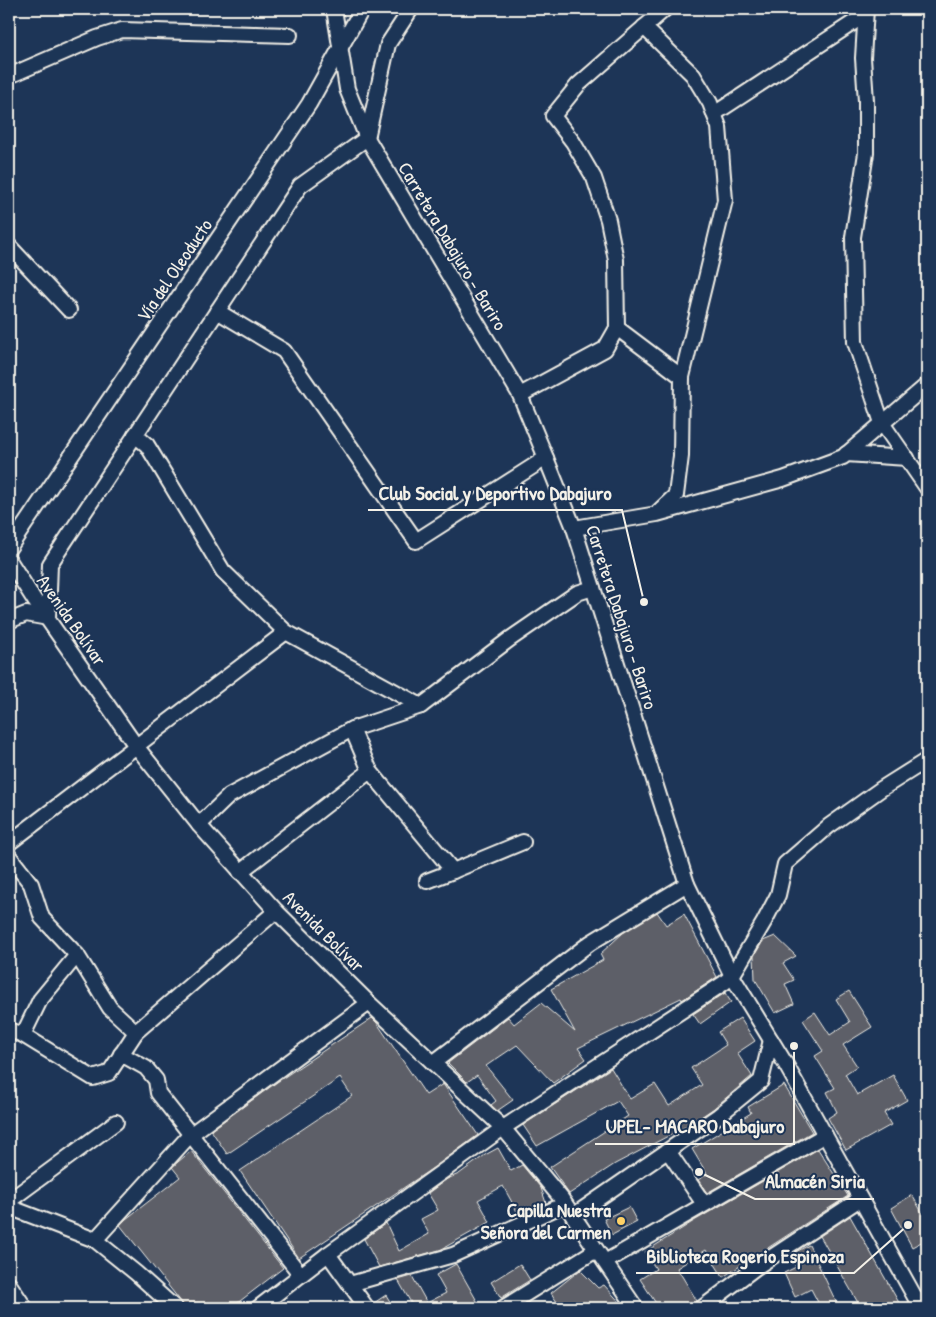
<svg xmlns="http://www.w3.org/2000/svg" width="936" height="1317" font-family="'Patrick Hand',sans-serif">
  <style>
    .building { fill: #5d5e67; stroke: #f4f1e8 }
    .lines { fill: none; stroke-linecap: round; stroke-linejoin: round }
    .minor-casing { stroke: #f4f1e8; stroke-width: 18 }
    .minor { stroke: #1d3557; stroke-width: 14 }
    .poi-dot { fill: #ffd166; stroke: #1d3557; stroke-width: 2 }
    .labels { text-anchor: middle; stroke-width: 4; stroke-linejoin: round; paint-order: stroke }
    .street-label { font-size: 19px; fill: #f4f1e8; stroke: #1d3557 }
    .poi-label { font-size: 19px; font-weight: bold; fill: #f4f1e8; stroke: #1d3557; text-anchor: end }
    .leader { fill: none; stroke: #f4f1e8; stroke-width: 2 }
    .callout-dot { fill: #f4f1e8; stroke: #1d3557; stroke-width: 2 }
    .callout-label { font-size: 20px; text-anchor: middle; font-weight: bold; fill: #f4f1e8; stroke: #1d3557; stroke-width: 4; stroke-linejoin: round; paint-order: stroke }
  </style>
  <rect width="100%" height="100%" fill="#1d3557"/>
  <filter id="ink" filterUnits="userSpaceOnUse"><feTurbulence type="fractalNoise" baseFrequency=".02" numOctaves="2"/><feDisplacementMap in="SourceGraphic" scale="10" xChannelSelector="R" yChannelSelector="G"/><feConvolveMatrix kernelMatrix="1 2 1 2 8 2 1 2 1" color-interpolation-filters="sRGB"/></filter>
  <g filter="url(#ink)">
    <g class="building">
      <path d="M657 912 666 925 684 914 717 977 682 1000 681 998 578 1048 586 1059 553 1083 517 1045 486 1066 513 1100 497 1111 491 1105 496 1101 477 1075 467 1082 448 1063 508 1017 514 1024 541 1003 575 1032 551 989 603 960 600 954 624 932Z"/>
      <path d="M775 936 796 956 783 963 794 980 785 984 794 1004 775 1013 755 979 754 956 763 941Z"/>
      <path d="M849 991 872 1027 843 1045 857 1066 845 1074 857 1095 893 1075 907 1100 884 1113 891 1125 846 1150 828 1118 837 1112 827 1092 835 1088 815 1056 823 1051 803 1020 815 1012 830 1035 850 1022 836 999Z"/>
      <path d="M725 993 731 1002 700 1024 693 1014Z"/>
      <path d="M372 1018 377 1023 426 1095 443 1084 478 1135 436 1166 299 1258 240 1171 352 1096 340 1078 227 1154 211 1130 277 1082Z"/>
      <path d="M740 1018 755 1041 737 1053 752 1076 713 1109 689 1125 615 1164 569 1194 550 1167 628 1116 618 1101 537 1146 523 1125 611 1068 630 1099 655 1084 669 1106 702 1085 691 1068 726 1045 718 1032Z"/>
      <path d="M784 1085 812 1132 707 1193 698 1180 707 1174 692 1149 751 1113 748 1107Z"/>
      <path d="M498 1148 511 1171 522 1165 541 1188 546 1203 519 1215 503 1186 478 1200 490 1222 440 1250 379 1267 364 1239 386 1223 399 1251 429 1234 421 1219 438 1210 428 1193 447 1179 459 1174 485 1155Z"/>
      <path d="M818 1149 848 1196 723 1277 706 1250 677 1268 697 1301 693 1308H682L678 1303 669 1308H659L640 1279 656 1269 645 1252 694 1221Z"/>
      <path d="M191 1151 283 1268 231 1308H186L120 1225 126 1219 180 1177 172 1167Z"/>
      <path d="M912 1195 927 1221V1239L912 1247 891 1208Z"/>
      <path d="M629 1207 637 1222 612 1235 604 1219Z"/>
      <path d="M850 1216 902 1308H861L820 1236Z"/>
      <path d="M809 1245 839 1308H821L811 1289 795 1297 784 1273 796 1267 790 1255Z"/>
      <path d="M456 1264 481 1308H414L398 1280 412 1276 427 1303 446 1293 436 1275Z"/>
      <path d="M520 1264 530 1280 501 1298 491 1282Z"/>
      <path d="M580 1270 598 1288 604 1285 625 1308H561L551 1293Z"/>
      <path d="M386 1295 394 1308H376L374 1303Z"/>
    </g>
    <g class="lines">
      <g class="minor-casing">
        <g id="minor">
          <path d="M334 9 347 89 367 138 520 395 546 458 574 528 687 884 732 976 785 1063 921 1308"/>
          <path d="M866 9 863 58 866 101V153L853 237 855 342 882 423 927 488"/>
          <path d="M644 27 693 75 710 103 719 127 725 200 682 377"/>
          <path d="M9 76 97 38 122 30 290 35"/>
          <path d="M714 114 865 15"/>
          <path d="M9 246 69 310"/>
          <path d="M217 311 284 351 416 541 546 458"/>
          <path d="M617 328 682 377 681 456 676 495 658 512"/>
          <path d="M520 395 605 349 617 328 616 260 608 220 594 178 573 142 553 116 578 85 665 9"/>
          <path d="M135 435 147 445 223 571 286 632 421 706 510 639 577 593 593 588"/>
          <path d="M846 454 907 458"/>
          <path d="M574 528 657 514 783 479 843 457 927 385"/>
          <path d="M9 548 309 104 362 9"/>
          <path d="M9 560 35 601 136 746 199 825 276 911 369 1003 503 1128 561 1198 636 1308"/>
          <path d="M9 621 26 614 48 618 50 564 300 186 367 138 388 44 411 9"/>
          <path d="M352 729 370 771 453 871 427 881"/>
          <path d="M199 825 229 796 352 729 421 706"/>
          <path d="M9 843 286 632"/>
          <path d="M9 856 31 884 42 918 77 955 110 1008 136 1032"/>
          <path d="M453 871 523 842"/>
          <path d="M240 872 370 771"/>
          <path d="M9 1030 23 1035 93 1078 109 1073 136 1032 276 911"/>
          <path d="M23 1035 40 1000 77 955"/>
          <path d="M121 1054 146 1068 156 1080 158 1093 301 1275"/>
          <path d="M433 1063 590 943 687 884"/>
          <path d="M668 1151 704 1204"/>
          <path d="M9 1201 116 1122"/>
          <path d="M9 1207 95 1240 136 1273 175 1308"/>
          <path d="M573 1216 718 1116 761 1081 771 1040"/>
          <path d="M95 1240 190 1135 369 1003"/>
          <path d="M328 1254 367 1308"/>
          <path d="M605 1262 825 1135"/>
          <path d="M9 1284 25 1308"/>
          <path d="M350 1284 453 1255 565 1204"/>
          <path d="M258 1308 328 1254 503 1128 724 983 732 976 764 922 778 895 785 864 829 826 881 789 927 760"/>
          <path d="M503 1308 596 1250"/>
          <path d="M702 1308 755 1268 860 1199"/>
        </g>
      </g>
      <use href="#minor" class="minor"/>
    </g>
  </g>
  <circle class="poi-dot" cx="621" cy="1221" r="5"/>
  <g class="labels">
    <g class="street-label">
      <text transform="translate(453 246) rotate(59)" y="7">Carretera Dabajuro - Bariro</text>
      <text transform="translate(174 270) rotate(-56)" y="7">Vía del Oleoducto</text>
      <text transform="translate(622 617) rotate(72)" y="7">Carretera Dabajuro - Bariro</text>
      <text transform="translate(72 620) rotate(55)" y="7">Avenida Bolívar</text>
      <text transform="translate(324 931) rotate(45)" y="7">Avenida Bolívar</text>
    </g>
    <g class="poi-label">
      <text x="611" y="1217">Capilla Nuestra<tspan x="611" dy="22">Señora del Carmen</tspan></text>
    </g>
  </g>
  <path class="leader" d="M644 602L622 510H368M794 1046L794 1144H595M699 1172L755 1199H874M908 1225L854 1273H636"/>
  <g class="callout-dot">
    <circle cx="644" cy="602" r="5"/>
    <circle cx="794" cy="1046" r="5"/>
    <circle cx="699" cy="1172" r="5"/>
    <circle cx="908" cy="1225" r="5"/>
  </g>
  <g class="callout-label">
    <text x="495" y="500">Club Social y Deportivo Dabajuro</text>
    <text x="695" y="1133">UPEL- MACARO Dabajuro</text>
    <text x="815" y="1188">Almacén Siria</text>
    <text x="745" y="1263">Biblioteca Rogerio Espinoza</text>
  </g>
  <rect width="936" height="1317" fill="none" stroke="#1d3557" stroke-width="30"/>
  <rect x="15" y="15" width="906" height="1287" fill="none" stroke="#f4f1e8" stroke-width="2" filter="url(#ink)"/>
</svg>
